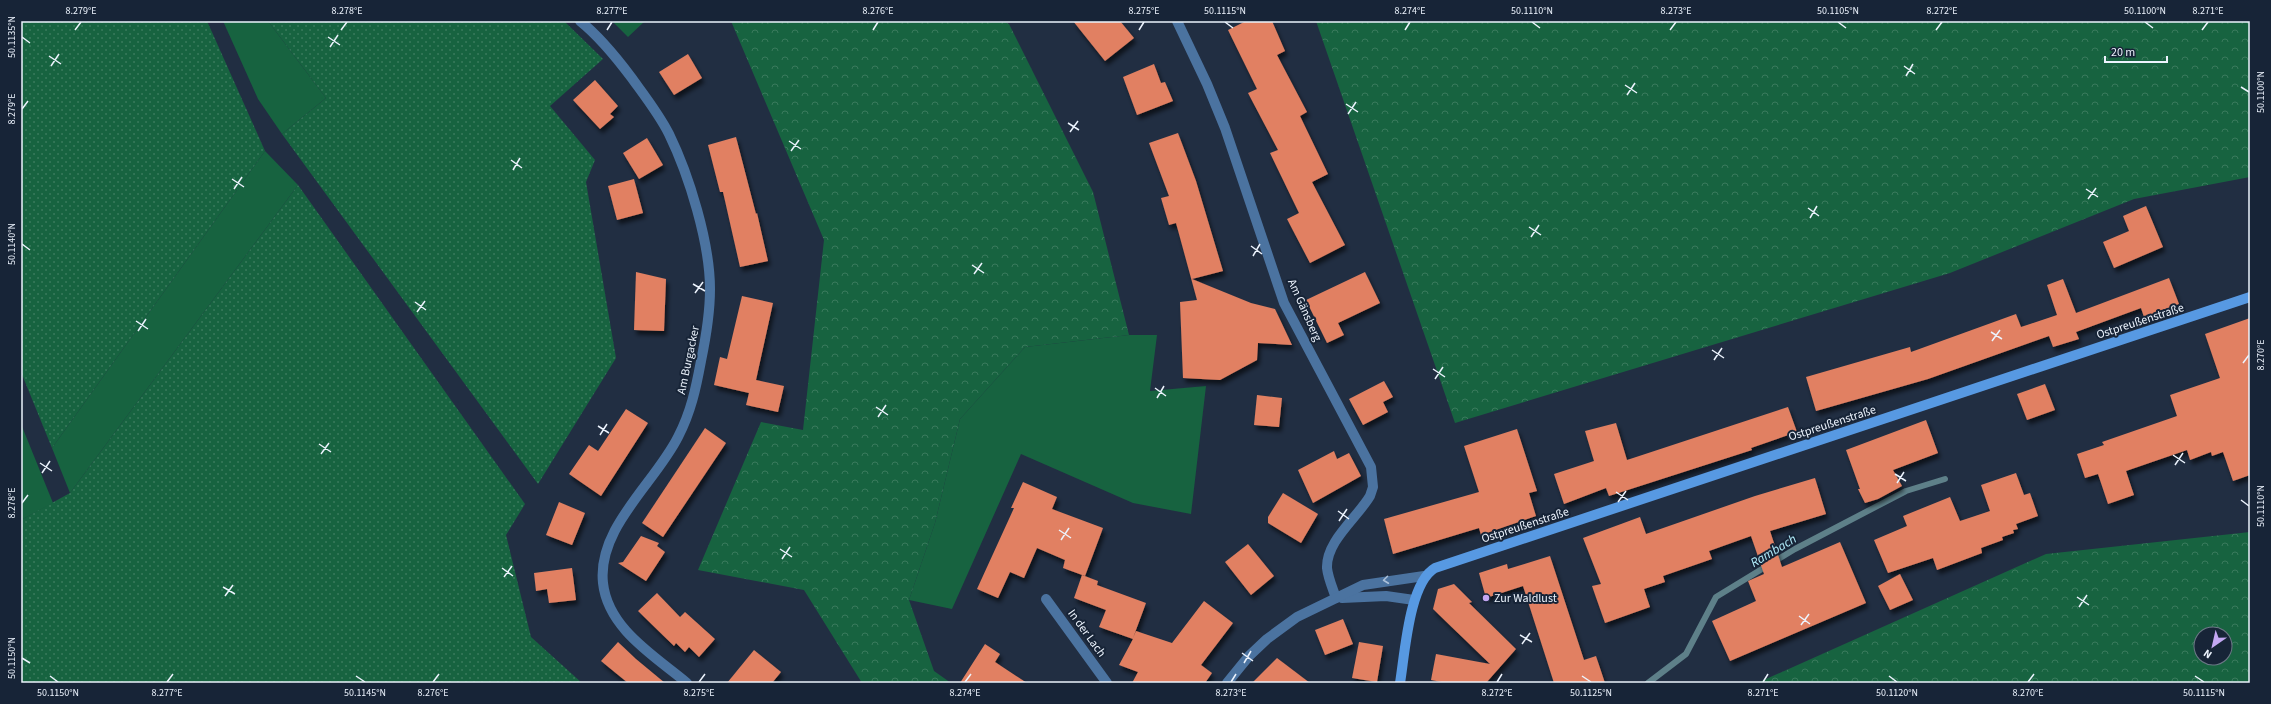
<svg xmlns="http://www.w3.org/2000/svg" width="2271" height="704" font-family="'Source Sans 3',sans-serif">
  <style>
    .grass { fill: #176340 }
    .forest { fill: url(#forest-crowns); fill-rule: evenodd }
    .park { fill: url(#park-dots) }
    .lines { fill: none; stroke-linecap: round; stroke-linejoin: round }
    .stream { stroke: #5e8089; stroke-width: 6 }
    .building { fill: #e18062; filter: url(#shadow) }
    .minor { stroke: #4b73a0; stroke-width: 10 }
    .tertiary { stroke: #4b73a0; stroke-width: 10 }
    .secondary { stroke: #5799e2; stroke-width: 10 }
    .oneway { stroke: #acc0d8 }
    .ticks { fill: none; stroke: #ecf3fd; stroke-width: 1.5 }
    .poi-dot { fill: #c3a7f2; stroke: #172437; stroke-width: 1.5 }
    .labels { text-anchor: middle; stroke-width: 4; stroke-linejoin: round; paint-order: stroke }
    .street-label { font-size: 12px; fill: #ecf3fd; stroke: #172437 }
    .poi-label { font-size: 12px; fill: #ecf3fd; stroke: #172437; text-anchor: start }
    .water-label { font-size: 13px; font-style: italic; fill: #b3effd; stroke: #172437 }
    .neatline { fill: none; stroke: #ecf3fd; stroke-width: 1.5 }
    .ticks-label { font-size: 10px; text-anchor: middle; fill: #ecf3fd }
  </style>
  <defs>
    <pattern id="forest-crowns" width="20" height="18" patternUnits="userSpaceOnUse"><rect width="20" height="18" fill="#176340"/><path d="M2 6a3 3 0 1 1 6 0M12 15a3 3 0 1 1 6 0" fill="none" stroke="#397a5c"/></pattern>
    <pattern id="park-dots" width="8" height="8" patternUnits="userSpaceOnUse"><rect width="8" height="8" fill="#176340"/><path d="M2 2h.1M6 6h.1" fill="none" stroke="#397a5c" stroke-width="1.8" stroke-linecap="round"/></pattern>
    <filter id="shadow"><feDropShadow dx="2.5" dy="4.5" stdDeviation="2" flood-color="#0009"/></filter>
  </defs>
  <rect width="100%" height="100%" fill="#212e42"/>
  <g class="grass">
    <path d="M223 21H268L326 98 282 134 258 99Z"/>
    <path d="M612 21H645L628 37Z"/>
    <path d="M265 151 298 185 70 493 52 448Z"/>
    <path d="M1129 335H1157L1150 391 1206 386 1191 514 1133 503 1021 454 952 609 909 600 935 523 960 419 1025 347Z"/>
    <path d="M21 424 53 503 21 520Z"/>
  </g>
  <g class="forest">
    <path d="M731 21H1003L1009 24 1093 192 1129 335 1025 347 960 419 935 523 909 600 934 671 951 683H862L804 590 698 570 761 422 803 430 824 240Z"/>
    <path d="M1316 21H2250V177L2134 199 1950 273 1455 423Z"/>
    <path d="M2250 532V683H1757L2046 554ZM2201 634H2225V658H2201Z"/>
  </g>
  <g class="park">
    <path d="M21 21H207L265 151 52 448 21 372Z"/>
    <path d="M268 21H564L603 59 550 106 595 160 586 182 616 358 538 484 282 134 326 98Z"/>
    <path d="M298 185 525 504 506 535 531 637 582 683H21V520L70 493Z"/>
  </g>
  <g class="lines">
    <path class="stream" d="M1648 683 1686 654 1716 597 1795 549 1906 491 1945 479"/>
  </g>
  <g class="building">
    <path d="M1073 21H1120L1134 38 1105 61Z"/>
    <path d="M1246 21H1272L1285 51 1277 55 1307 112 1300 116 1328 174 1312 182 1345 245 1310 263 1287 219 1299 213 1270 153 1278 150 1248 93 1257 89 1228 30Z"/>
    <path d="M688 54 702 78 674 95 659 72Z"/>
    <path d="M1154 64 1161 83 1165 82 1173 101 1137 115 1123 77Z"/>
    <path d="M595 80 618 106 610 114 614 117 600 129 573 100Z"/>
    <path d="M1178 133 1196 181 1223 271 1192 279 1251 303 1275 309 1292 345 1258 343 1257 360 1220 380 1183 378 1180 302 1197 300 1176 223 1169 225 1161 198 1169 196 1149 143Z"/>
    <path d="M736 137 756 214 757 213 768 261 740 267 723 192H720L708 145Z"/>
    <path d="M647 138 663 165 639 179 623 153Z"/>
    <path d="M634 179 643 213 617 220 608 186Z"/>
    <path d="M2146 206 2163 247 2114 268 2103 242 2129 231 2123 216Z"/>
    <path d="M636 272 666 279 664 331 634 330Z"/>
    <path d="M1365 272 1380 303 1338 323 1344 335 1327 343 1306 300Z"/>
    <path d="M2169 278 2179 304 2144 317 2141 308 2076 332 2079 339 2053 347 2049 336 1928 379 1816 411 1806 377 1910 347 1911 352 2016 314 2021 327 2057 315 2047 285 2063 279 2076 313Z"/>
    <path d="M742 296 773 303 756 380 784 386 778 412 746 405 749 393 714 385 720 357 727 359Z"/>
    <path d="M2250 318V475L2233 481 2223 452 2212 456 2211 452 2190 460 2187 450 2126 471 2134 495 2108 504 2098 474 2085 478 2077 454 2104 445 2102 442 2177 416 2170 395 2220 378 2205 334Z"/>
    <path d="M1384 381 1393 397 1383 402 1388 412 1363 425 1349 399Z"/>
    <path d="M2045 384 2055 410 2027 420 2017 394Z"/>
    <path d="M1257 395 1282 398 1279 427 1254 425Z"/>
    <path d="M1788 407 1797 432 1751 448 1752 450 1609 496 1606 488 1564 504 1554 474 1594 461 1585 431 1616 423 1627 460Z"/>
    <path d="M626 409 648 423 601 496 569 474 589 445 598 451Z"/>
    <path d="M1926 420 1938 453 1893 470 1902 486 1878 499 1865 503 1858 489H1860L1846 450Z"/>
    <path d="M705 428 726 443 663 537 642 523Z"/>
    <path d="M1517 429 1537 491 1529 493 1536 516 1481 535 1479 528 1393 554 1384 519 1479 492 1464 446Z"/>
    <path d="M1334 451 1337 459 1349 453 1361 476 1313 503 1298 470Z"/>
    <path d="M2016 473 2024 495 2030 493 2038 516 2016 524 2018 529 2013 530 2014 533 2002 537 2003 540 1981 548 1982 553 1937 570 1933 558 1888 573 1874 540 1907 526 1903 516 1950 497 1960 521 1990 511 1981 485Z"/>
    <path d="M1815 478 1826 514 1770 531 1782 567 1840 542 1866 603 1730 661 1712 621 1756 601 1748 581 1764 574 1751 536 1709 551 1712 559 1663 576 1665 582 1644 589 1650 607 1605 623 1592 586 1601 584 1583 538 1640 517 1646 534 1755 496Z"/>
    <path d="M1023 482 1057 497 1052 509 1103 528 1085 576 1063 568 1065 560 1037 548 1024 578 1010 572 998 598 977 589 1014 508H1011Z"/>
    <path d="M1283 493 1318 514 1301 543 1268 523V517Z"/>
    <path d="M559 502 585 513 572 545 546 535Z"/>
    <path d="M641 536 659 543 657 546 665 552 646 581 618 563 623 562Z"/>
    <path d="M1248 544 1274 576 1251 595 1225 562Z"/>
    <path d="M1550 556 1584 660 1596 656 1605 683H1554L1523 586 1486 598 1479 573 1507 564 1508 569Z"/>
    <path d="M572 568 576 600 549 603 547 589 536 591 534 573Z"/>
    <path d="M1900 574 1913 600 1890 610 1878 586Z"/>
    <path d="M1082 575 1098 581 1097 585 1146 603 1133 638 1136 631 1172 643 1204 601 1233 623 1201 665 1212 673 1205 683H1132L1138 672 1119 665 1133 639 1099 627 1106 610 1074 598Z"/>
    <path d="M1454 584 1472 602 1469 603 1516 649 1486 683H1447L1431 680 1436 654 1490 664 1433 609 1438 589Z"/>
    <path d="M657 593 680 617 685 612 715 639 699 657 689 647 685 652 676 643 674 646 638 611Z"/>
    <path d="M1343 619 1353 644 1325 655 1315 630Z"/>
    <path d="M618 642 636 659 665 683H628L601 661Z"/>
    <path d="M1359 642 1383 646 1377 682 1352 678Z"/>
    <path d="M985 644 1000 654 995 662 1027 683H960Z"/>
    <path d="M754 650 781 672 772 683H727Z"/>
    <path d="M1277 658 1310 683H1252Z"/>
  </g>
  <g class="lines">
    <g class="minor">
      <path d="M580 21C600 37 616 57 631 77 644 95 659 114 669 134 689 175 710 243 710 289 710 313 706 337 701 361 696 388 691 412 678 437 655 483 597 528 603 583 608 629 655 656 687 683"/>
      <path d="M1177 21 1207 84 1225 128 1284 303 1371 467 1373 487 1370 496C1357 518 1326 541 1327 568 1328 578 1333 589 1336 598"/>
      <path d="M1046 599 1107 683"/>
    </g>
    <g class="tertiary">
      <path d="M1342 598 1386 596 1414 600"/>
      <path d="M1227 683 1249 656 1267 639 1297 617 1363 585 1424 576"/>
    </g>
    <path class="secondary" d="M1400 683C1405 653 1409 583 1435 568L2250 297"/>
  </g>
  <defs><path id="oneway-chevron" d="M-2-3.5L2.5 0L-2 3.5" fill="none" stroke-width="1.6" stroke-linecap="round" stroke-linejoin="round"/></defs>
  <use class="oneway" href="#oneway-chevron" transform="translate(1386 580) rotate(173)"/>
  <path class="ticks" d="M1225 22 1233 28M1532 22 1540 28M1838 22 1846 28M2145 22 2153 28M75 30 81 22M341 30 347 22M607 30 612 22M873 30 878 22M1139 30 1144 22M1405 30 1410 22M1670 30 1676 22M1936 30 1942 22M2202 30 2208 22M22 37 30 43M328 37 340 45M330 47 338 35M49 56 61 64M51 66 59 54M1904 66 1915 74M1906 76 1913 64M1625 85 1637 93M2241 87 2249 92M1627 95 1635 83M1346 104 1358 112M22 109 28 101M1348 114 1356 102M1068 123 1079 130M1070 132 1078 121M789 141 801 149M791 151 799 140M511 160 522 168M513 170 520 158M232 179 244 187M234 189 242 177M2086 189 2098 197M2088 199 2096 188M1808 208 1819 216M1810 218 1817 206M1529 227 1541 235M1531 237 1539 225M22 244 30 250M1251 246 1262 254M1253 256 1260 244M972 265 984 273M974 274 982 263M693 284 705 291M695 293 703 282M415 302 426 310M417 312 425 301M136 321 148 329M138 331 146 319M1991 332 2002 339M1992 341 2000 330M1712 350 1724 358M1714 360 1722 348M2243 363 2249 355M1433 369 1445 377M1435 379 1443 367M1155 388 1166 396M1157 398 1164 386M876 407 888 415M878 417 886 405M598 426 609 433M600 435 607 424M319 444 331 452M321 454 329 443M2173 455 2185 463M40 463 52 471M2175 465 2183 453M42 473 50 461M1895 474 1906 481M1897 483 1904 472M1616 492 1628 500M2241 500 2249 506M1618 502 1626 491M22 503 28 495M1338 511 1349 519M1339 521 1347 509M1059 530 1071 538M1061 540 1069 528M780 549 792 557M782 559 790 547M502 568 513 576M504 577 512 566M223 587 235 594M225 596 233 585M2077 597 2089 605M2079 607 2087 595M1799 616 1810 624M1801 625 1809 614M1520 635 1532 642M1522 644 1530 633M1242 653 1253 661M22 658 30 663M1244 663 1251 651M50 676 58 682M356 676 365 682M1582 676 1591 682M1889 676 1897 682M2195 676 2204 682M167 682 173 674M433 682 439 674M699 682 705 674M965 682 971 674M1231 682 1236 674M1497 682 1502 674M1763 682 1768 674M2028 682 2034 674"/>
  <circle class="poi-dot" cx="1486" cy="598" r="4"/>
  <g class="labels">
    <g class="street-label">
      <text transform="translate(1305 310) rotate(66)" y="4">Am Gänsberg</text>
      <text transform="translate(2140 321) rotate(-18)" y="4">Ostpreußenstraße</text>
      <text transform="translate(688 360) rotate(-78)" y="4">Am Burgacker</text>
      <text transform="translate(1832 423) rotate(-18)" y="4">Ostpreußenstraße</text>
      <text transform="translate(1525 525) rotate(-18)" y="4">Ostpreußenstraße</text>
      <text transform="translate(1087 633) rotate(54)" y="4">In der Lach</text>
    </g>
    <g class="poi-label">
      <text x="1494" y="602">Zur Waldlust</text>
    </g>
    <g class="water-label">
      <text transform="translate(1773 550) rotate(-31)" y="5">Rambach</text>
    </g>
  </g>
  <rect width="2271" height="704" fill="none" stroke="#172437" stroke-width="44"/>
  <g transform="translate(2213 646) rotate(214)"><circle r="19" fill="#172437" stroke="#6c7786"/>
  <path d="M0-3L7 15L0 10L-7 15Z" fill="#c3a7f2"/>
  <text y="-6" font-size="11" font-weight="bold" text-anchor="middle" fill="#ecf3fd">N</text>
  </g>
  <path d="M2105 56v6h62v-6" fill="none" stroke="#ecf3fd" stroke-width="2"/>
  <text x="2111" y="56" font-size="12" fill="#ecf3fd" stroke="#172437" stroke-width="3" paint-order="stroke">20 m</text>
  <rect x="22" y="22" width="2227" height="660" class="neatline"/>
  <g class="ticks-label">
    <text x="81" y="14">8.279°E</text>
    <text x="347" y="14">8.278°E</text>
    <text x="612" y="14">8.277°E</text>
    <text x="878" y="14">8.276°E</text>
    <text x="1144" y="14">8.275°E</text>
    <text x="1225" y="14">50.1115°N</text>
    <text x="1410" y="14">8.274°E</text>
    <text x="1532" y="14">50.1110°N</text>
    <text x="1676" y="14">8.273°E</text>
    <text x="1838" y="14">50.1105°N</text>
    <text x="1942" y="14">8.272°E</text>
    <text x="2145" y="14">50.1100°N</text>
    <text x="2208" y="14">8.271°E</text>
    <text transform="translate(11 37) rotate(-90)" y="4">50.1135°N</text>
    <text transform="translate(2260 92) rotate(-90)" y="4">50.1100°N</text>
    <text transform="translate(11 109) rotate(-90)" y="4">8.279°E</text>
    <text transform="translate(11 244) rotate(-90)" y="4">50.1140°N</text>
    <text transform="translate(2260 355) rotate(-90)" y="4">8.270°E</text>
    <text transform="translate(11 503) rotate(-90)" y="4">8.278°E</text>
    <text transform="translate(2260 506) rotate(-90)" y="4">50.1110°N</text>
    <text transform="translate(11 658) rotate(-90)" y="4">50.1150°N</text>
    <text x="58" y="696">50.1150°N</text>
    <text x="167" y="696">8.277°E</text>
    <text x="365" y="696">50.1145°N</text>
    <text x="433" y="696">8.276°E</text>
    <text x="699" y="696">8.275°E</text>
    <text x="965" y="696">8.274°E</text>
    <text x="1231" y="696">8.273°E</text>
    <text x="1497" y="696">8.272°E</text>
    <text x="1591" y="696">50.1125°N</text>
    <text x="1763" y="696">8.271°E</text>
    <text x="1897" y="696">50.1120°N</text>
    <text x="2028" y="696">8.270°E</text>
    <text x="2204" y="696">50.1115°N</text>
  </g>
</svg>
